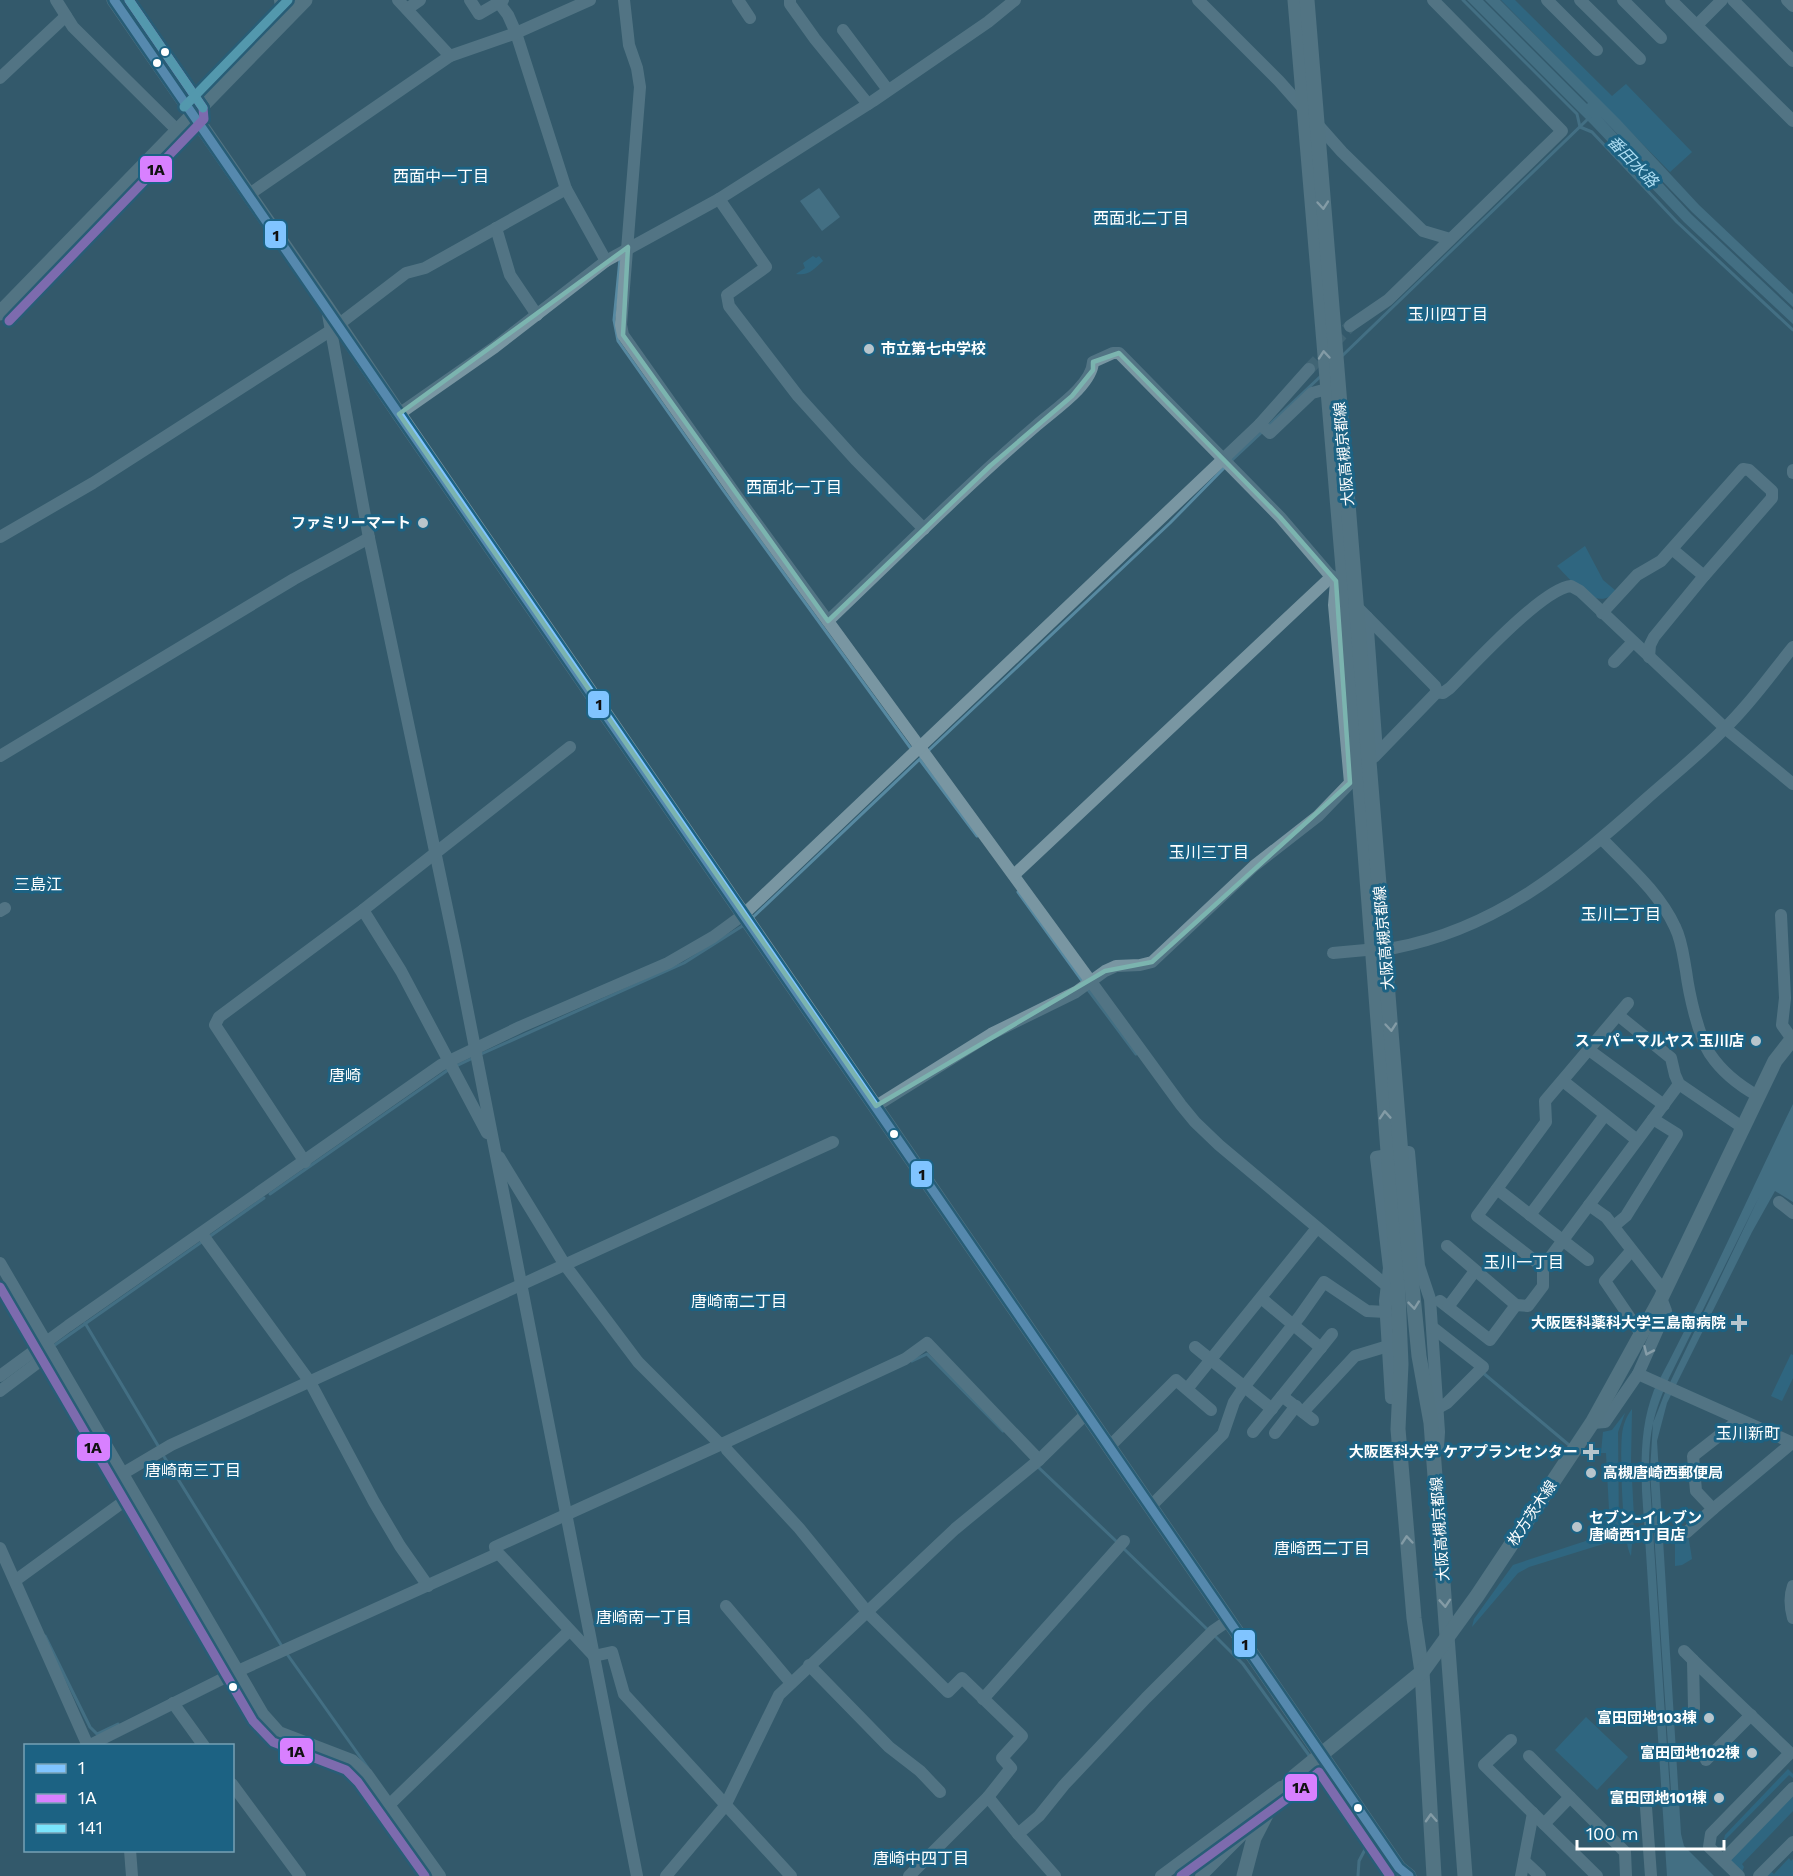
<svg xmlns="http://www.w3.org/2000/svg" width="1793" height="1876" font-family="'Work Sans','Noto Sans JP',sans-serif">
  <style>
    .green { fill: #2c7799 }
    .water { fill: #5789a1; fill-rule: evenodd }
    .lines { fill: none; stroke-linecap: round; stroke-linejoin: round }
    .stream { stroke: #5789a1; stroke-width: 3 }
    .minor-tunnel { stroke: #527382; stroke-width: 12; stroke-dasharray: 12 6; stroke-linecap: butt }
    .minor { stroke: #7996a2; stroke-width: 12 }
    .major { stroke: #78949f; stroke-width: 15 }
    .bus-1-casing { stroke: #1c6283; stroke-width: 14 }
    .bus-2-casing { stroke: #1c6283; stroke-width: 14 }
    .bus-3-casing { stroke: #1c6283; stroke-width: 14 }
    .bus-1 { stroke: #80c4ff; stroke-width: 9 }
    .bus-2 { stroke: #d880ff; stroke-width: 9 }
    .bus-3 { stroke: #7ae5fd; stroke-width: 9 }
    .oneway { stroke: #e4eaec }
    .oneway2 { stroke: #ebeff1 }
    .marked { fill: none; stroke: #7bb4af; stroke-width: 4.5; stroke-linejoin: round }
    .bus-dot { fill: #fff; stroke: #1c6283; stroke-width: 2 }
    .poi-dot { fill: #b8c5cc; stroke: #1c6283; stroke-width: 2 }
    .labels { text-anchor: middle; stroke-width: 6; stroke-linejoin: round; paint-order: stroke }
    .poi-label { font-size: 15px; font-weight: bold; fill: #fff; stroke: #1c6283; text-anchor: end }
    .street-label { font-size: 15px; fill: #fff; stroke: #1c6283 }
    .water-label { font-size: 16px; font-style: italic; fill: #adddf2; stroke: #1c6283 }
    .neighbourhood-label { font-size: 16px; fill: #fff; stroke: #1c6283 }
    .line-badge { stroke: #1c6283; stroke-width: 2 }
    .pale-badge-label { font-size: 16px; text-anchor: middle; font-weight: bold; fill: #111 }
  </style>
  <rect width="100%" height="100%" fill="#335a6c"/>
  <g class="green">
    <path d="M1501 0H1515L1612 96 1626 84 1692 152 1670 172Z"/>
    <path d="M813 256 816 258 819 256 823 261C814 269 809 276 796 274L805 268 803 263Z"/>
    <path d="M1585 546 1603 580 1616 591C1597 614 1571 580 1557 566Z"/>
    <path d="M1791 1354 1793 1355V1378L1782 1401 1771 1396Z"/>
    <path d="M1632 1409 1631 1461 1634 1518 1631 1556C1622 1541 1620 1455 1622 1435 1623 1425 1626 1417 1632 1409Z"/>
    <path d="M1625 1413 1618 1432 1619 1536 1616 1540 1529 1567 1518 1573 1472 1627 1474 1619 1513 1565 1607 1534 1609 1509 1606 1453H1601L1603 1432 1612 1430Z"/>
    <path d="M1675 1520 1688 1534 1692 1559 1682 1565 1675 1566Z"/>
    <path d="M1586 1717 1628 1757 1597 1790 1555 1750Z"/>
    <path d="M1788 1769 1793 1774V1778L1789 1775 1725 1840 1724 1839 1725 1835Z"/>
    <path d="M1793 1796V1811L1742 1864 1744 1867 1742 1872 1730 1860Z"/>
    <path d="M1789 1858 1791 1861 1793 1859V1876H1764L1770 1871 1774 1874Z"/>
  </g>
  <g class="water">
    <path d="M1467 0H1483L1587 104 1588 103 1485 0H1500L1620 120 1699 205 1793 294V307L1692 212 1600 116 1691 214 1793 310V324L1684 222 1592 125Z"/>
    <path d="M819 188 840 217 822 231 800 201Z"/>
    <path d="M1793 1104V1202L1775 1191 1752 1232 1667 1403 1657 1441 1681 1834 1684 1846 1714 1876H1667L1642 1491C1641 1455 1641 1424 1654 1390 1704 1296 1747 1199 1793 1104ZM1759 1197 1664 1395 1653 1423 1650 1471 1671 1791 1670 1792 1649 1469C1649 1431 1654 1412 1669 1378Z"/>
  </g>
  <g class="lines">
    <g class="stream">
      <path d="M1463 0 1577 114 1580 127 1592 132 1677 222 1793 330"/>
      <path d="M620 259 614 320 618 341 723 490 912 750"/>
      <path d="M1342 356 1590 117"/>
      <path d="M1268 426 1322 375"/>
      <path d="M1231 461 1263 431"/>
      <path d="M927 752 1170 523 1226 466"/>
      <path d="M920 760 977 836"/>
      <path d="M1018 892 1083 982"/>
      <path d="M751 919 923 756"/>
      <path d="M1086 987 1136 1054"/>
      <path d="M479 1055 684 963 744 925"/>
      <path d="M454 1067 473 1058"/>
      <path d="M270 1194 448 1070"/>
      <path d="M209 1237 264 1198"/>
      <path d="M85 1323 160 1449"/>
      <path d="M52 1347 203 1241"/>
      <path d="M912 1361 927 1354 1003 1431"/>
      <path d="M1482 1372 1569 1445"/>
      <path d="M163 1455 283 1648"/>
      <path d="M1037 1466 1117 1542"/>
      <path d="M1122 1547 1208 1630"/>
      <path d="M1213 1634 1243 1664 1311 1758"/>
      <path d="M45 1636 90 1727 97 1734 118 1724"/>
      <path d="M287 1654 368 1768"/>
      <path d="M1316 1766 1370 1840 1359 1861 1358 1876"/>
    </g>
    <path class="minor-tunnel" d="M1309 369 1350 326"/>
    <g class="minor">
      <path d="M56 0 73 27 177 130"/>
      <path d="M280 0 283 21"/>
      <path d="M398 0 450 56"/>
      <path d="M470 0 479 14 503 0"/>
      <path d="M624 0 629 45 637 68 640 87 621 325 623 335 741 502 1181 1105 1195 1122 1219 1145 1387 1286"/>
      <path d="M738 0 750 18"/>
      <path d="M790 0V4L815 39 868 104"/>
      <path d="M1198 0 1279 81 1342 152 1423 231 1450 239"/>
      <path d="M1547 0 1597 50"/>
      <path d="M1580 0 1640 59"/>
      <path d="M1623 0 1661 38"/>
      <path d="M1671 0 1793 121"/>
      <path d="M1733 0 1793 61"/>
      <path d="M1787 0 1793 6"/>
      <path d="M499 3 508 15 516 33 566 189 606 261"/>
      <path d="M407 9 420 0"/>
      <path d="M1697 25 1722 0"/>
      <path d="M843 30 888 90"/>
      <path d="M0 78 66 16"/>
      <path d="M248 195 450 56 516 33 590 0"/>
      <path d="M719 199 766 267 727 295 729 306 798 396 855 459 924 529"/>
      <path d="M496 228 510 275 537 315"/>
      <path d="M327 309 369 538 455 946 637 1876"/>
      <path d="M1350 326 1388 300 1562 131 1433 0"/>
      <path d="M399 414 495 347 606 261 719 199 873 101 988 22 1015 0"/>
      <path d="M1260 424 1270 433 1312 393 1327 389"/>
      <path d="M1793 470V473"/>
      <path d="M0 537 93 483 330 331 406 273 425 268 566 189"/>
      <path d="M1672 549 1704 576"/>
      <path d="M1602 613 1637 575 1661 561 1743 469 1749 470 1772 491V498L1704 576 1654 637 1650 645 1649 657"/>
      <path d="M1367 617 1377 752"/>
      <path d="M828 621C897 555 965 487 1037 425 1054 410 1092 385 1093 362L1113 353H1119L1280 517 1357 607 1435 686 1437 692"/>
      <path d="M1614 662 1633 642"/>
      <path d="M0 756 294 579 369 538"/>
      <path d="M1374 757 1437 692 1443 693 1450 688C1473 665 1542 589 1571 586L1580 591 1725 728 1793 784"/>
      <path d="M1602 839C1628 866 1659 892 1675 927 1682 941 1683 955 1686 971 1689 994 1698 1035 1710 1054 1722 1072 1740 1086 1758 1096"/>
      <path d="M1014 875 1332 576"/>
      <path d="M363 910 401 971 487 1133"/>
      <path d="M0 911 5 908"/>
      <path d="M1781 915 1785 998 1782 1025 1792 1039"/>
      <path d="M1394 948C1496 929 1571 867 1645 800 1672 776 1701 753 1726 727 1751 703 1771 674 1793 647"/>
      <path d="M1333 953 1366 950"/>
      <path d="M1628 1003 1545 1101 1546 1122 1477 1216 1543 1267 1679 1084"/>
      <path d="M1618 1015 1671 1058 1675 1075 1679 1084 1742 1127"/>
      <path d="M1589 1050 1664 1105"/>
      <path d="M1563 1081 1637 1140"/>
      <path d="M876 1106 991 1034 1076 992 1105 971 1116 966 1140 965 1152 962 1254 866 1318 816 1350 783 1334 605 1336 581"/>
      <path d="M1405 1152H1409L1419 1266 1430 1299 1439 1432 1438 1447"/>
      <path d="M1382 1156 1376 1157 1389 1268 1385 1301 1391 1398"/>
      <path d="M499 1157 565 1265 638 1362 721 1445"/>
      <path d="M305 1162 215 1025 219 1017 363 910 570 747"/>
      <path d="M1497 1189 1588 1260"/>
      <path d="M1779 1202 1793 1213"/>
      <path d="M1589 1205 1606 1217 1664 1291"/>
      <path d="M1530 1215 1605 1115"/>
      <path d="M1614 1226 1626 1216 1677 1134 1653 1119"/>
      <path d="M202 1234 310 1382 374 1502 400 1546 428 1586"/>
      <path d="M1447 1246 1516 1305 1528 1306 1543 1286V1267"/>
      <path d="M1631 1251 1605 1281 1641 1334"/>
      <path d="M0 1263 263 1714 279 1732 352 1760 367 1774 440 1876"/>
      <path d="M1261 1298 1321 1348"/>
      <path d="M1440 1301 1490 1340 1516 1305"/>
      <path d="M1448 1307 1475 1271"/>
      <path d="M1432 1327 1483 1367 1447 1403 1438 1408"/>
      <path d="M1195 1347 1272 1409"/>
      <path d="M1638 1374 1793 1443"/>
      <path d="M0 1376 68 1326 441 1065 520 1027 668 963 713 937 743 915 1260 424 1309 369"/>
      <path d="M1187 1389 1317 1228"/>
      <path d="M0 1391 52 1352"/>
      <path d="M1282 1396 1313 1420"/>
      <path d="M1303 1412 1355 1356 1388 1346"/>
      <path d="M1739 1420 1693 1456 1696 1491 1713 1509 1792 1443"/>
      <path d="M1592 1423 1605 1422 1638 1374 1666 1311 1661 1298"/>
      <path d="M1253 1432 1332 1334"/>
      <path d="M1275 1433 1296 1406"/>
      <path d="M724 1443 727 1450 799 1528 869 1614 948 1692 962 1678 1022 1736 1002 1758 1011 1768 988 1797"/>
      <path d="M1110 1446 1176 1380 1211 1410"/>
      <path d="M122 1474 171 1445 833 1142"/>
      <path d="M1151 1506 1223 1434 1234 1402 1244 1387 1300 1316 1324 1282 1367 1311 1386 1312"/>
      <path d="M1687 1532 1713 1509"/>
      <path d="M0 1548 88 1746"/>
      <path d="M497 1554 495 1547 724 1443 905 1359 927 1343 1039 1460 1087 1413"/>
      <path d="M16 1580 134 1494"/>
      <path d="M1793 1586C1789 1597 1790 1607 1793 1618"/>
      <path d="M726 1606 791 1683"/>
      <path d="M1684 1651 1693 1660"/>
      <path d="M809 1665 889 1747 920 1771 940 1792"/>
      <path d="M983 1699 1124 1541"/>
      <path d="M173 1703 204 1746"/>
      <path d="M1694 1708 1693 1660 1790 1753 1711 1834 1709 1847 1739 1876"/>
      <path d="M1511 1740 1484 1765 1597 1876"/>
      <path d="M88 1746 238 1671 497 1554 500 1555 594 1656 612 1652 624 1694 791 1876"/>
      <path d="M1529 1756 1625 1852 1626 1876"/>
      <path d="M1706 1760 1751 1715"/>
      <path d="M232 1784 300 1876"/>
      <path d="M389 1805 569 1631"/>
      <path d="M1646 1807 1651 1876"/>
      <path d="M1544 1824 1570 1797"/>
      <path d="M130 1850 132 1876"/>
      <path d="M1723 1860 1793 1788"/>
      <path d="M1524 1861 1540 1876"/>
      <path d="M666 1876 725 1806 779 1695 955 1529 1039 1460"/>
      <path d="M909 1876 988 1797 1018 1834"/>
      <path d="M1055 1876 1018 1834 1039 1816 1064 1785 1146 1698 1213 1631 1229 1620"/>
      <path d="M1161 1876 1281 1787"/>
      <path d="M1201 1876 1253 1824"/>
      <path d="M1521 1876 1533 1813"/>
      <path d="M1759 1876 1793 1842"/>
    </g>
    <g class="major">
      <path d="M114 0 326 306 399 414 1399 1868 1409 1876"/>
      <path d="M1295 0 1345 592 1397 1269 1401 1364 1398 1429 1414 1618 1422 1672 1434 1876"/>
      <path d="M1307 0 1410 1265 1419 1356 1431 1423 1465 1876"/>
      <path d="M0 313 305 0"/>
      <path d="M1244 1876 1254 1838 1271 1805 1295 1776 1422 1672 1477 1596 1592 1423 1661 1298 1775 1061 1793 1038"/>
    </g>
    <g class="bus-1-casing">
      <path id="bus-1" d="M114 0 1399 1868 1409 1876"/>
    </g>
    <g class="bus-2-casing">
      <g id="bus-2">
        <path d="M9 321 204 119 203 108 129 0"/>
        <path d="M0 1287 253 1721 273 1742 346 1770 358 1782 425 1876"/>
        <path d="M1181 1876 1296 1792 1319 1772 1390 1876"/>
      </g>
    </g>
    <g class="bus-3-casing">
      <g id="bus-3">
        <path d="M129 0 203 108"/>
        <path d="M184 107 288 0"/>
      </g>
    </g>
    <use href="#bus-1" class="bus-1"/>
    <use href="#bus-2" class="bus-2"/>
    <use href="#bus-3" class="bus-3"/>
  </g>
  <defs><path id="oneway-chevron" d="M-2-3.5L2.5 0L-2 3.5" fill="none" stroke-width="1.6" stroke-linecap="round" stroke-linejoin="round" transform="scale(1.5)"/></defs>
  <g class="oneway">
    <use href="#oneway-chevron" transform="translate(1323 205) rotate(85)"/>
    <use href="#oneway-chevron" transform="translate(1324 355) rotate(-95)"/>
    <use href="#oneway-chevron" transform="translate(1391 1027) rotate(85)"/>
    <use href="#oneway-chevron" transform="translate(1385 1115) rotate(-94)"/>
    <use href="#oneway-chevron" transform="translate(1414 1305) rotate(84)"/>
    <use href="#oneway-chevron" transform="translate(1407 1540) rotate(-95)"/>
    <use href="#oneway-chevron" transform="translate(1445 1603) rotate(86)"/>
    <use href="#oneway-chevron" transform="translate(1431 1818) rotate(-93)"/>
  </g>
  <use class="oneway2" href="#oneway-chevron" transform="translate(1648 1351) rotate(114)"/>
  <path d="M0 0H1793V1876H0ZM628 247 623 335 828 621 990 466 1072 396 1093 370V362L1119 353 1280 517 1336 581 1350 783 1152 962 1105 971 876 1106 399 414Z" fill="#335a6c" fill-opacity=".55" fill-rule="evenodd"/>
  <path class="marked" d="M628 247 623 335 828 621 990 466 1072 396 1093 370V362L1119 353 1280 517 1336 581 1350 783 1152 962 1105 971 876 1106 399 414Z"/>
  <g class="bus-dot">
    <circle cx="165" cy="52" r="5"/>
    <circle cx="157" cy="63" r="5"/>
    <circle cx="894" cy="1134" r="5"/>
    <circle cx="233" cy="1687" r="5"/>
    <circle cx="1358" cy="1808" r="5"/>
  </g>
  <g class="poi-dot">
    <circle cx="869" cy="349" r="6"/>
    <circle cx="423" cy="523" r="6"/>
    <circle cx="1756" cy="1041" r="6"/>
    <path d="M1736 1314h6v6h6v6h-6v6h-6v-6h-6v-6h6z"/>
    <path d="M1588 1443h6v6h6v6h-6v6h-6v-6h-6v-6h6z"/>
    <circle cx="1591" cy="1473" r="6"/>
    <circle cx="1577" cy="1527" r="6"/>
    <circle cx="1709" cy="1718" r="6"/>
    <circle cx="1752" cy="1753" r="6"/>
    <circle cx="1719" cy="1798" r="6"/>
  </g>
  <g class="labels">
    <g class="poi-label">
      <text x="881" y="354" text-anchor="start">市立第七中学校</text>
      <text x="411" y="528">ファミリーマート</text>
      <text x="1744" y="1046">スーパーマルヤス 玉川店</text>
      <text x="1726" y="1328">大阪医科薬科大学三島南病院</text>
      <text x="1578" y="1457">大阪医科大学 ケアプランセンター</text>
      <text x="1603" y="1478" text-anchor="start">高槻唐崎西郵便局</text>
      <text x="1589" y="1523" text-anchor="start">セブン-イレブン<tspan x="1589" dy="17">唐崎西1丁目店</tspan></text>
      <text x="1697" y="1723">富田団地103棟</text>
      <text x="1740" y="1758">富田団地102棟</text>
      <text x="1707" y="1803">富田団地101棟</text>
    </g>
    <g class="street-label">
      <text transform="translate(1344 454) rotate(-95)" y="5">大阪高槻京都線</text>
      <text transform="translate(1384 938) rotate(-95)" y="5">大阪高槻京都線</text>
      <text transform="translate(1532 1513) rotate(-56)" y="5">枚方茨木線</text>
      <text transform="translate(1440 1529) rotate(-94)" y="5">大阪高槻京都線</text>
    </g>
    <g class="water-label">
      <text transform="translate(1633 161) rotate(46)" y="6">番田水路</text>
    </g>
    <g class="neighbourhood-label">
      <text x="441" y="182">西面中一丁目</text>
      <text x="1141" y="224">西面北二丁目</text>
      <text x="1448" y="320">玉川四丁目</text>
      <text x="794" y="493">西面北一丁目</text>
      <text x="1209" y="858">玉川三丁目</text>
      <text x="38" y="890">三島江</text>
      <text x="1621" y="920">玉川二丁目</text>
      <text x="345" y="1081">唐崎</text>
      <text x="1524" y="1268">玉川一丁目</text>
      <text x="739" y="1307">唐崎南二丁目</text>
      <text x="1748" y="1439">玉川新町</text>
      <text x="193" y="1476">唐崎南三丁目</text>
      <text x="1322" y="1554">唐崎西二丁目</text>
      <text x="644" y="1623">唐崎南一丁目</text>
      <text x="921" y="1864">唐崎中四丁目</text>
    </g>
  </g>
  <g class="line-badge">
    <rect x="139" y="155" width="34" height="28" rx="6" fill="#d880ff"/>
    <rect x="264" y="220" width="23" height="29" rx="6" fill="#80c4ff"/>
    <rect x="587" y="690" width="23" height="29" rx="6" fill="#80c4ff"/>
    <rect x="910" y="1160" width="23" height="28" rx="6" fill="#80c4ff"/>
    <rect x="76" y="1433" width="35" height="29" rx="6" fill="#d880ff"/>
    <rect x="1233" y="1629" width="23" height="29" rx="6" fill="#80c4ff"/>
    <rect x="279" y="1737" width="35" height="28" rx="6" fill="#d880ff"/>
    <rect x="1284" y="1773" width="34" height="29" rx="6" fill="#d880ff"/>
  </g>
  <g class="pale-badge-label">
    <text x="156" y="175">1A</text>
    <text x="276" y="241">1</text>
    <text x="599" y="710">1</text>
    <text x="922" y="1180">1</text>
    <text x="93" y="1453">1A</text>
    <text x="1245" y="1650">1</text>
    <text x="296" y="1757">1A</text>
    <text x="1301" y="1793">1A</text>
  </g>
  <rect x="24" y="1744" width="210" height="108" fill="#1c6283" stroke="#77a1b5" stroke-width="1.5"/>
  <rect x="36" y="1764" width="30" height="9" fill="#80c4ff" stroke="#77a1b5" stroke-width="1.5"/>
  <text x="78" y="1774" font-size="18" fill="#ffffff">1</text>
  <rect x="36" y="1794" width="30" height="9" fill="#d880ff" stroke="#77a1b5" stroke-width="1.5"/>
  <text x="78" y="1804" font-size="18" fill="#ffffff">1A</text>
  <rect x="36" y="1824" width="30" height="9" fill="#7ae5fd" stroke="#77a1b5" stroke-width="1.5"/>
  <text x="78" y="1834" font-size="18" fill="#ffffff">141</text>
  <path d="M1577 1840v9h147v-9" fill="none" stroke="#ffffff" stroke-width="3"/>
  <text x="1586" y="1840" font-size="18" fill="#ffffff" stroke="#1c6283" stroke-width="4.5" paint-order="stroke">100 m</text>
</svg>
